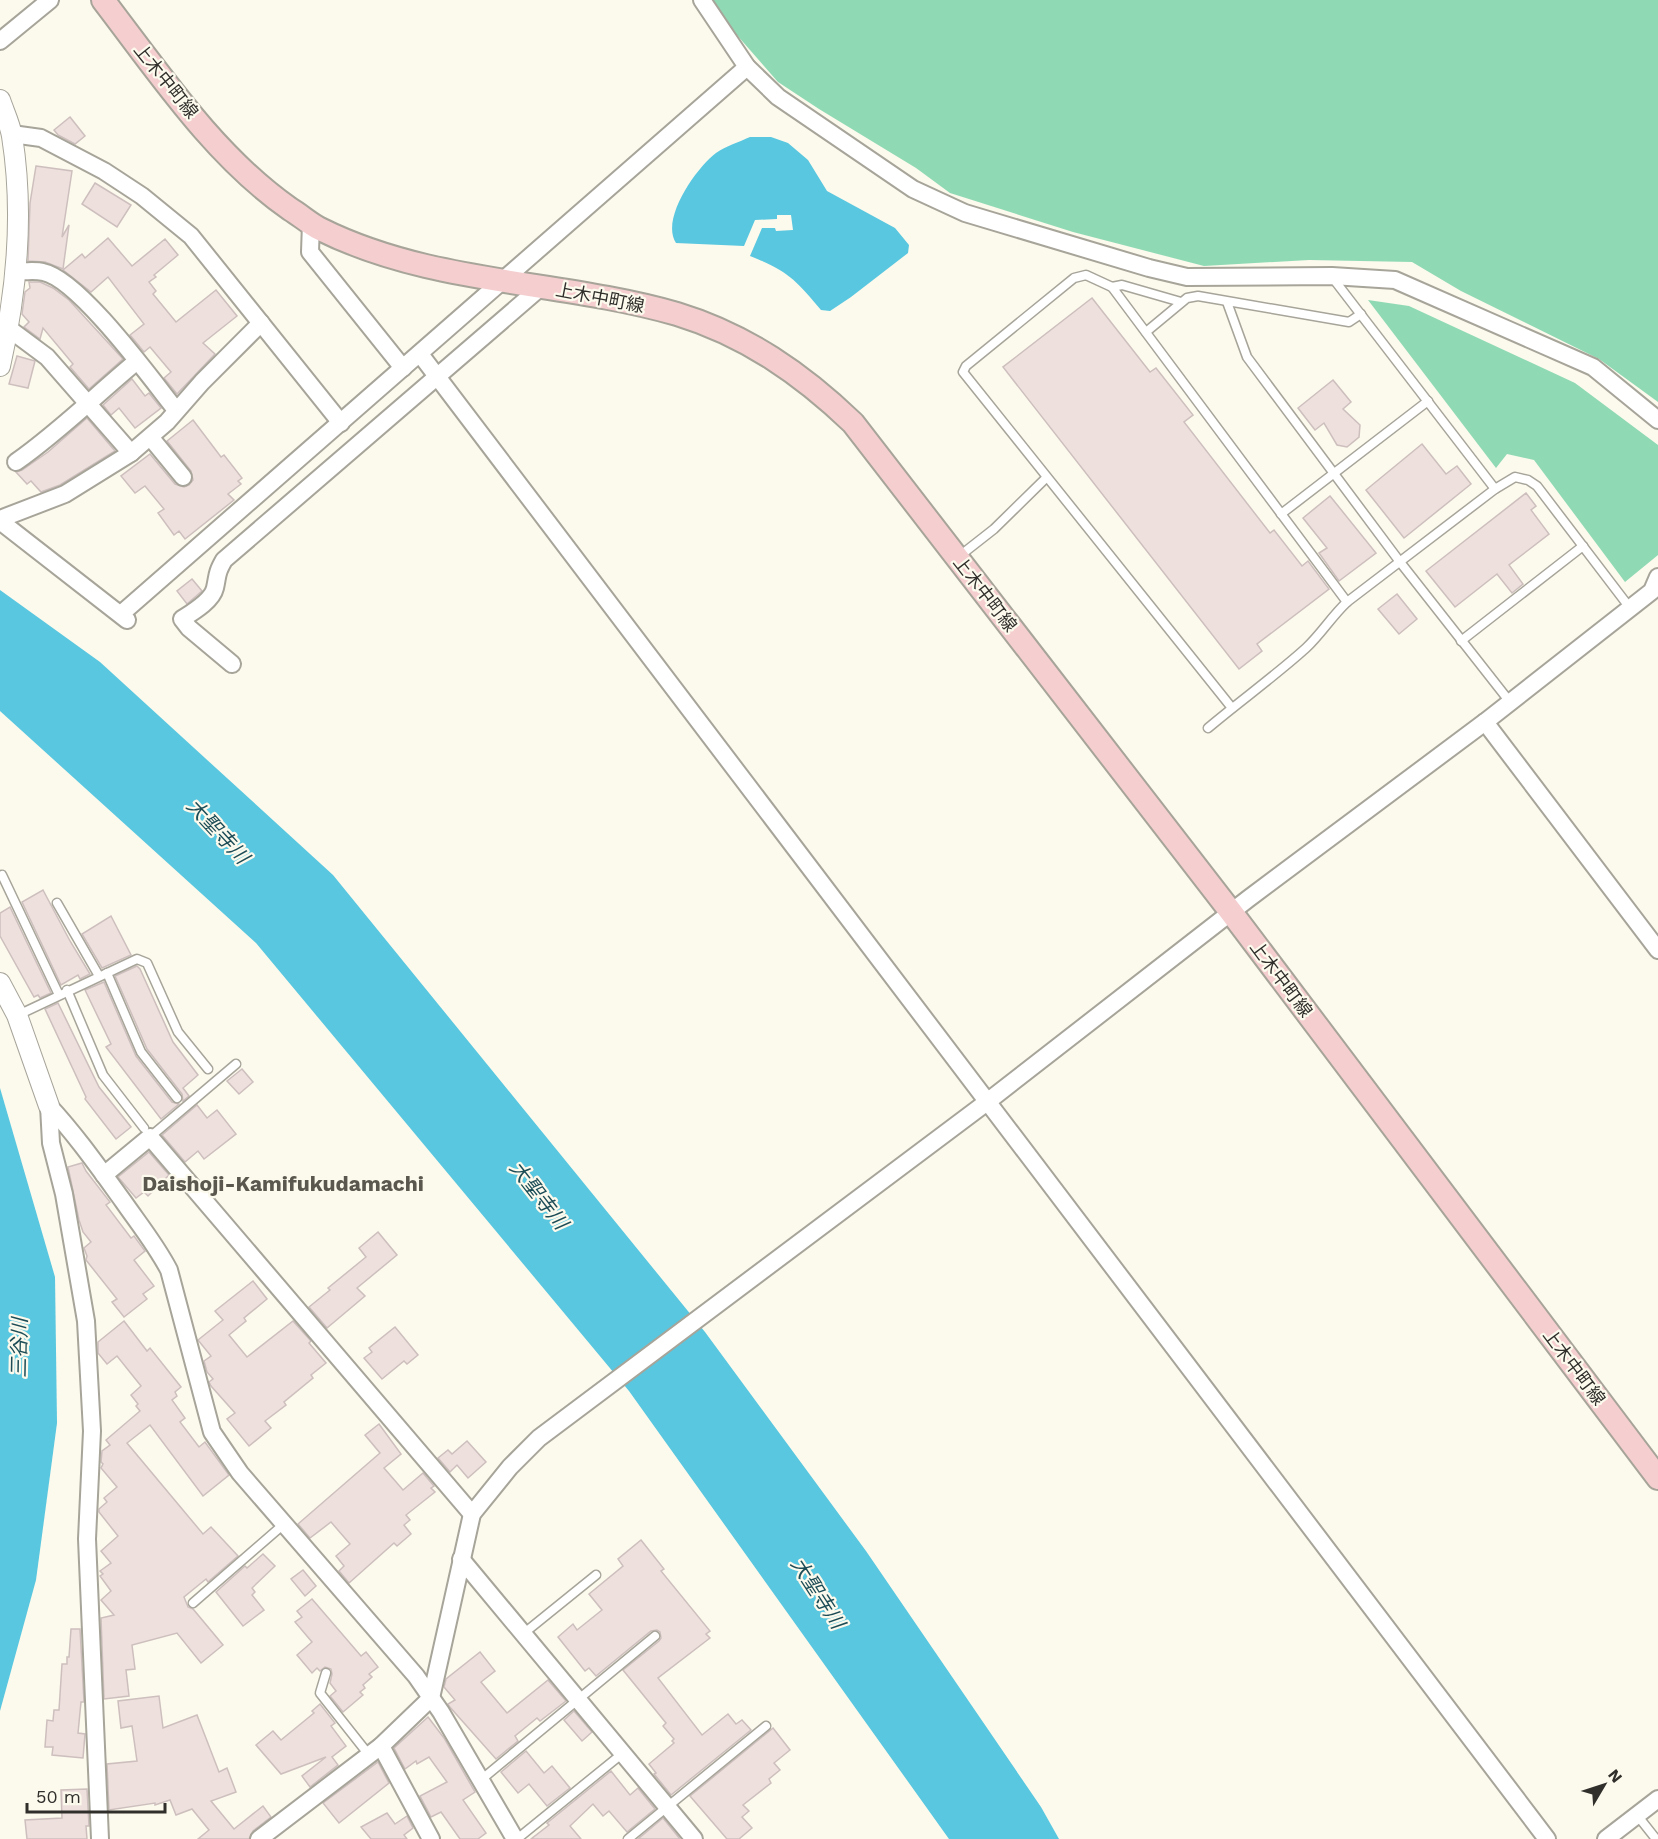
<svg xmlns="http://www.w3.org/2000/svg" width="1658" height="1839" font-family="'Work Sans','Noto Sans JP',sans-serif">
  <style>
    .green { fill: #8fdab4 }
    .water { fill: #58c7df }
    .building { fill: #eee0dd; stroke: #cdbfbd; stroke-width: 1.5 }
    .lines { fill: none; stroke-linecap: round; stroke-linejoin: round }
    .service-casing { stroke: #a7a49a; stroke-width: 11 }
    .minor-casing { stroke: #a7a49a; stroke-width: 20 }
    .tertiary-casing { stroke: #a7a49a; stroke-width: 22 }
    .secondary-casing { stroke: #a7a49a; stroke-width: 26 }
    .service { stroke: #fff; stroke-width: 8 }
    .minor { stroke: #fff; stroke-width: 16 }
    .tertiary { stroke: #fff; stroke-width: 20 }
    .secondary { stroke: #f5ced0; stroke-width: 22 }
    .labels { text-anchor: middle; stroke-width: 4.5; stroke-linejoin: round; paint-order: stroke }
    .street-label { font-size: 18px; fill: #302f2b; stroke: #fcf9ed }
    .water-label { font-size: 20px; font-style: italic; fill: #1c4d57; stroke: #fcf9ed }
    .quarter-label { font-size: 21px; font-weight: bold; fill: #5a574e; stroke: #fcf9ed }
  </style>
  <rect width="100%" height="100%" fill="#fcf9ed"/>
  <g class="green">
    <path d="M710 0H1658V402L1599 359 1461 291 1412 262 1309 260 1204 266 1073 232 950 193 916 168 819 109 778 82 736 34Z"/>
    <path d="M1368 300 1409 306 1575 383 1658 445V555L1625 582 1534 460 1507 454 1496 468Z"/>
  </g>
  <g class="water">
    <path d="M750 137H771L788 143 808 160 827 191 895 228 909 245 908 253 851 297 830 311 821 310C795 279 788 271 750 256L762 228H775L776 231 793 230 791 215H777V219L755 220 744 246 676 243C660 219 697 167 716 153 726 146 739 142 750 137Z"/>
    <path d="M0 590 100 662 333 875 705 1332 866 1551 1041 1807 1059 1839H949L629 1391 256 943 0 711Z"/>
    <path d="M0 1088 55 1277 57 1423 36 1580 0 1711Z"/>
  </g>
  <g class="building">
    <path d="M70 117 85 136 75 144 58 135 54 130Z"/>
    <path d="M36 166 72 171 62 237 69 225 63 269 45 262 28 261 30 203Z"/>
    <path d="M95 183 131 205 117 227 82 204Z"/>
    <path d="M108 238 132 266 165 239 178 255 154 275 156 277 149 282 156 291 153 294 176 322 216 290 237 316 203 343 215 354 177 394 164 378 171 372 150 347 144 352 130 335 144 324 108 277 91 292 63 270 82 254 85 258Z"/>
    <path d="M29 282H40L53 288 69 300 123 359 89 389 70 367 73 364 43 328 40 339 24 327 29 322 22 314 25 292 30 288Z"/>
    <path d="M1092 298 1150 372 1156 368 1193 415 1184 422 1270 533 1274 530 1302 566 1308 561 1329 589 1257 644 1262 651 1239 669 1003 367Z"/>
    <path d="M17 356 35 361 28 388 9 384Z"/>
    <path d="M132 379 145 396 149 393 161 408 135 428 119 408 111 415 103 405Z"/>
    <path d="M1333 380 1351 402 1343 409 1360 425 1359 437 1347 447 1337 445 1324 423 1315 430 1298 408Z"/>
    <path d="M87 418 115 451 60 485 41 492 31 481 27 484 16 472 22 470 48 452Z"/>
    <path d="M193 420 221 457 224 455 242 478 238 481 241 484 228 494 234 500 185 539 179 531 174 535 158 513 164 509 145 486 135 493 121 476 150 454 175 484 184 487 189 485 193 480 191 471 167 441Z"/>
    <path d="M1422 444 1446 474 1457 466 1471 484 1404 538 1366 490Z"/>
    <path d="M1526 493 1536 506 1531 510 1549 534 1509 565 1523 584 1512 593 1497 574 1455 607 1426 571Z"/>
    <path d="M1330 496 1376 553 1339 581 1319 553 1327 548 1303 518Z"/>
    <path d="M192 579 202 591 187 604 177 591Z"/>
    <path d="M1397 594 1417 619 1399 634 1378 609Z"/>
    <path d="M43 890 70 941 90 974 80 979 78 975 61 985 22 902Z"/>
    <path d="M10 907 51 993 40 998 38 995 34 997 0 936V913Z"/>
    <path d="M111 916 131 955 102 968 82 934Z"/>
    <path d="M137 966 140 969 173 1042 198 1075 183 1088 189 1096 183 1101 182 1094 147 1049 115 976Z"/>
    <path d="M104 982 136 1056 172 1102 179 1104 161 1119 106 1047 111 1044 85 990Z"/>
    <path d="M58 1003 99 1087 131 1127 116 1139 85 1099 86 1097 45 1009Z"/>
    <path d="M242 1069 253 1082 239 1094 227 1081Z"/>
    <path d="M197 1105 207 1118 217 1110 236 1134 204 1159 198 1151 185 1162 162 1135Z"/>
    <path d="M149 1152 169 1175 148 1196 144 1192 136 1198 118 1177Z"/>
    <path d="M82 1163 86 1171 110 1202 106 1205 131 1238 134 1236 145 1251 134 1260 154 1286 143 1294 147 1299 124 1317 112 1302 117 1299 86 1260 87 1256 84 1248 91 1242 83 1232 79 1220 68 1167Z"/>
    <path d="M378 1232 397 1255 357 1288 365 1296 327 1328 309 1307 330 1290 328 1288 366 1257 359 1248Z"/>
    <path d="M253 1281 267 1299 244 1318 246 1321 229 1335 247 1357 293 1321 311 1341 309 1343 326 1363 311 1375 313 1378 284 1402 286 1405 265 1421 271 1428 249 1446 227 1419 235 1413 211 1386 209 1382 213 1379 207 1372 204 1361 211 1356 198 1340 223 1320 215 1311Z"/>
    <path d="M124 1321 147 1351 150 1348 181 1387 175 1392 177 1396 172 1400 185 1418 180 1422 199 1447 205 1442 229 1475 203 1496 150 1425 127 1443 203 1534 211 1527 238 1556 208 1582 206 1579 184 1597 188 1607 193 1609 223 1645 201 1663 177 1633 132 1645 135 1669 126 1670 129 1696 104 1699 101 1618 114 1615 101 1600 111 1591 100 1576 103 1574 100 1571 111 1563 101 1551 118 1536 99 1512V1509L107 1502 104 1498 117 1487 101 1468 103 1464 101 1462 102 1451 110 1445 106 1440 140 1411 136 1406 138 1404 131 1395 141 1386 117 1356 107 1364 98 1353V1342Z"/>
    <path d="M395 1327 418 1355 407 1364 404 1361 382 1379 364 1358 372 1352 369 1348Z"/>
    <path d="M379 1424 401 1454 384 1468 403 1490 423 1473 434 1486 431 1488 435 1492 406 1515 410 1520 404 1525 411 1534 397 1546 394 1543 349 1583 339 1571 344 1566 336 1556 350 1544 331 1522 310 1538 298 1524 380 1453 365 1435Z"/>
    <path d="M467 1441 486 1462 468 1478 457 1465 450 1472 438 1458 448 1450 452 1454Z"/>
    <path d="M641 1540 664 1569 661 1571 710 1631 706 1634 710 1638 658 1678 702 1735 728 1714 736 1724 742 1720 751 1730 671 1795 654 1774 656 1773 649 1764 674 1743 672 1741 674 1739 663 1726 666 1723 623 1670 659 1641 661 1638 660 1632 657 1630 651 1631 596 1676 589 1668 585 1671 558 1637 573 1624 577 1630 602 1610 589 1594 623 1566 618 1559Z"/>
    <path d="M263 1554 275 1566 252 1588 255 1592 252 1595 264 1610 243 1626 216 1592 245 1566 247 1568Z"/>
    <path d="M303 1570 316 1586 305 1596 291 1579Z"/>
    <path d="M312 1599 361 1656 366 1652 378 1667 369 1674 372 1677 363 1685 365 1688 360 1692 363 1695 343 1712 330 1696 336 1691 330 1683 332 1674 331 1669 325 1667 320 1671 317 1668 312 1673 297 1655 312 1642 295 1622 302 1617 297 1611Z"/>
    <path d="M71 1629H80L84 1702H81L78 1733 85 1734 83 1758 52 1755 53 1747H45L47 1720 53 1721 54 1710H59L62 1664H67V1657H69Z"/>
    <path d="M480 1652 495 1671 481 1682 507 1713 548 1680 566 1701 540 1721 537 1718 515 1736 518 1741 496 1759 449 1706 448 1704 455 1700 444 1687 446 1679Z"/>
    <path d="M159 1696 163 1728 197 1715 219 1772 227 1768 236 1792 211 1801 234 1829 263 1806 271 1817 253 1831 249 1839H198L209 1830 192 1809 176 1815 170 1800 155 1805V1803L109 1810 107 1764 137 1761 132 1726 121 1728 118 1701Z"/>
    <path d="M320 1704 335 1723 331 1726 346 1746 332 1757 338 1765 310 1787 302 1776 326 1757 281 1774 256 1745 273 1731 281 1740 314 1713 312 1711Z"/>
    <path d="M574 1711 592 1732 582 1741 564 1720Z"/>
    <path d="M428 1717 444 1738 475 1792 463 1800 486 1833 478 1839H460L441 1812 431 1817 420 1796 447 1782 429 1757 417 1764 416 1761 405 1769 394 1748Z"/>
    <path d="M773 1728 790 1750 774 1763 780 1770 769 1779 771 1783 743 1805 749 1811 742 1817 752 1828 739 1839H727L690 1796Z"/>
    <path d="M526 1751 544 1773 552 1766 570 1788 547 1806 529 1784 518 1793 501 1772Z"/>
    <path d="M378 1762 389 1783 339 1823 323 1803Z"/>
    <path d="M611 1771 630 1795 638 1788 655 1809 627 1832 609 1811 603 1816 593 1804 570 1826 581 1839H531L549 1825 547 1823Z"/>
    <path d="M87 1789 89 1826H86L87 1839H27L25 1820 62 1818 61 1790Z"/>
    <path d="M387 1813 395 1824 407 1816 413 1828 404 1835 407 1839H371L361 1827Z"/>
    <path d="M663 1818 680 1839H638Z"/>
  </g>
  <g class="lines">
    <g class="service-casing">
      <g id="service">
        <path d="M1332 277 1495 489"/>
        <path d="M1112 287 1122 285 1181 302"/>
        <path d="M1227 302 1247 357 1400 562 1510 702"/>
        <path d="M1146 332 1187 298 1198 296 1349 322 1361 314"/>
        <path d="M1281 514 1428 401"/>
        <path d="M957 558 994 529 1046 478"/>
        <path d="M1461 641 1583 546"/>
        <path d="M1232 708 963 372 966 366 1074 278 1086 275 1112 287 1347 602"/>
        <path d="M1208 728C1240 701 1275 676 1306 648 1321 634 1332 616 1347 602L1495 489 1515 477 1528 480 1537 486 1630 608"/>
        <path d="M2 875 59 995"/>
        <path d="M57 903 99 976"/>
        <path d="M107 973 141 1052 177 1098"/>
        <path d="M67 990 103 1075 144 1128"/>
        <path d="M18 1015 137 959 147 963 178 1032 208 1069"/>
        <path d="M150 1137 236 1064"/>
        <path d="M193 1603 284 1524"/>
        <path d="M523 1634 596 1575"/>
        <path d="M326 1673 320 1693 369 1755"/>
        <path d="M482 1779 655 1636"/>
        <path d="M1637 1815 1656 1839"/>
        <path d="M517 1839 623 1753"/>
        <path d="M628 1839 766 1726"/>
      </g>
    </g>
    <g class="minor-casing">
      <g id="minor">
        <path d="M702 0 747 67 778 97 913 189 965 213 1149 268 1187 277 1332 276 1395 280 1593 367 1658 420"/>
        <path d="M0 41 50 0"/>
        <path d="M12 134 41 138 104 171 142 196 191 236 341 423"/>
        <path d="M311 223 310 252 403 368"/>
        <path d="M16 271C24 272 35 270 43 272 79 279 152 380 176 410"/>
        <path d="M8 328 47 357 131 453"/>
        <path d="M420 354 1547 1839"/>
        <path d="M151 438 183 477"/>
        <path d="M16 462C59 432 97 394 137 361"/>
        <path d="M0 519 65 494 131 453 167 422 202 382 261 323"/>
        <path d="M0 521 127 620"/>
        <path d="M121 614 747 67"/>
        <path d="M232 664 189 628 182 619C193 612 212 601 215 588 218 575 216 574 224 560L541 287"/>
        <path d="M1485 722 1658 950"/>
        <path d="M49 1106C76 1135 99 1168 123 1201 139 1224 156 1245 169 1270L212 1432 240 1473 416 1676 441 1712 515 1839"/>
        <path d="M49 1106 51 1143 64 1194 86 1321 92 1431 87 1539 100 1839"/>
        <path d="M104 1175 150 1137 472 1514"/>
        <path d="M461 1559 694 1839"/>
        <path d="M381 1746 431 1839"/>
        <path d="M259 1839 381 1746 431 1698 472 1514 510 1467 539 1438 987 1102 1248 899 1485 722 1652 591 1658 577"/>
        <path d="M1606 1839 1658 1799"/>
      </g>
    </g>
    <g class="tertiary-casing">
      <g id="tertiary">
        <path d="M0 100C4 112 10 124 12 136 24 212 17 291 0 366"/>
        <path d="M0 983 17 1015 49 1106"/>
      </g>
    </g>
    <g class="secondary-casing">
      <path id="secondary" d="M103 0C159 73 214 156 290 209 300 215 310 224 320 229 432 285 559 280 677 314 746 335 802 374 853 423L1231 912 1658 1478"/>
    </g>
    <use href="#service" class="service"/>
    <use href="#minor" class="minor"/>
    <use href="#tertiary" class="tertiary"/>
    <use href="#secondary" class="secondary"/>
  </g>
  <g class="labels">
    <g class="street-label">
      <text transform="translate(166 81) rotate(51)" y="6">上木中町線</text>
      <text transform="translate(600 298) rotate(11)" y="6">上木中町線</text>
      <text transform="translate(985 594) rotate(52)" y="6">上木中町線</text>
      <text transform="translate(1281 979) rotate(53)" y="6">上木中町線</text>
      <text transform="translate(1574 1367) rotate(53)" y="6">上木中町線</text>
    </g>
    <g class="water-label">
      <text transform="translate(218 831) rotate(47)" y="7">大聖寺川</text>
      <text transform="translate(539 1195) rotate(52)" y="7">大聖寺川</text>
      <text transform="translate(19 1348) rotate(-89)" y="7">三谷川</text>
      <text transform="translate(818 1593) rotate(57)" y="7">大聖寺川</text>
    </g>
    <g class="quarter-label">
      <text x="283" y="1191">Daishoji-Kamifukudamachi</text>
    </g>
  </g>
  <g transform="translate(1604 1785) rotate(51)" stroke="#fcf9ed" stroke-width="4.5" paint-order="stroke">
  <path d="M0-4.5L10 22L0 15L-10 22Z" fill="#302f2b"/>
  <text y="-9" font-size="16" font-weight="bold" text-anchor="middle" fill="#302f2b">N</text>
  </g>
  <path d="M27 1803v9h138v-9" fill="none" stroke="#302f2b" stroke-width="3"/>
  <text x="36" y="1803" font-size="18" fill="#302f2b" stroke="#fcf9ed" stroke-width="4.5" paint-order="stroke">50 m</text>
</svg>
